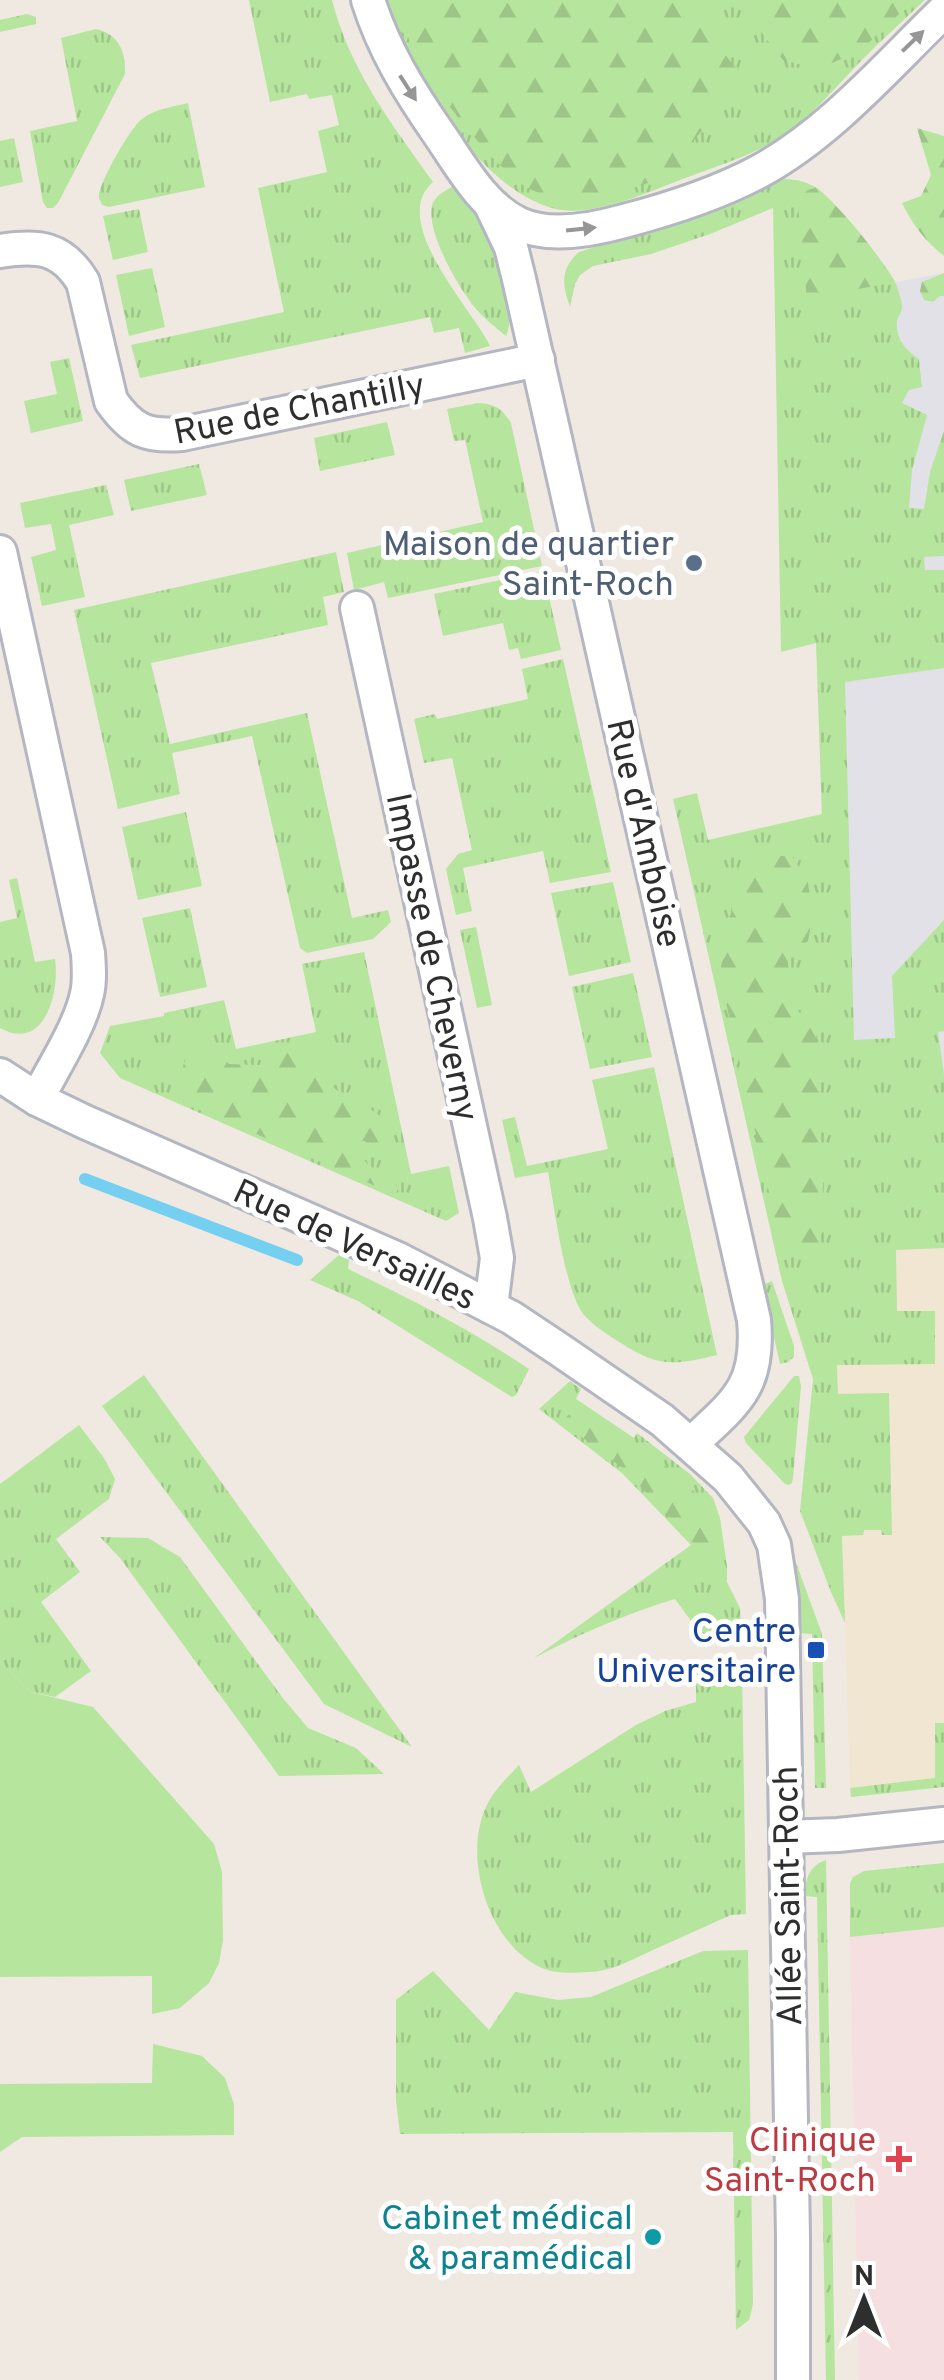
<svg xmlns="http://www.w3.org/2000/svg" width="944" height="2380" font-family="Overpass,sans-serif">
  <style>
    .industrial { fill: #e3e1e8 }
    .education { fill: #f0e6d1 }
    .medical { fill: #f5dfe0 }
    .grass { fill: url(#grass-tufts) }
    .forest { fill: url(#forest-firs) }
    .garden { fill: #b6e59e }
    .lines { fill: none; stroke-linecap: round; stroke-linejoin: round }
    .stream { stroke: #75cff0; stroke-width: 12 }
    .street-casing { stroke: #b4b7c1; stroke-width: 38 }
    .street { stroke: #fff; stroke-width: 32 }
    .oneway { fill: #969696 }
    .service-dot { fill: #5c6f8a; stroke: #fff; stroke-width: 4 }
    .transit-dot { fill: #1a4fb4; stroke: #fff; stroke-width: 4 }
    .health-dot { fill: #e0444e; stroke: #fff; stroke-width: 4 }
    .culture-dot { fill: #0f9aa8; stroke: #fff; stroke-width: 4 }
    .labels { text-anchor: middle; stroke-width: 10; stroke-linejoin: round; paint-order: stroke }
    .street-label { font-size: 35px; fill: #2e2e2e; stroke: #fff }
    .service-label { font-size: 35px; fill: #4e5e75; stroke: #fff; text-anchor: end }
    .transit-label { font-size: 35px; fill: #164399; stroke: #fff; text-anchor: end }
    .health-label { font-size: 35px; fill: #be3a42; stroke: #fff; text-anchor: end }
    .culture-label { font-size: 35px; fill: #0d838f; stroke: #fff; text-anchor: end }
  </style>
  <defs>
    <pattern id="grass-tufts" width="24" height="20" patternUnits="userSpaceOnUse" patternTransform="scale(2.5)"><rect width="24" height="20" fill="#b6e59e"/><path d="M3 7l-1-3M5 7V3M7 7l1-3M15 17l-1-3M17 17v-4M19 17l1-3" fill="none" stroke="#9dc588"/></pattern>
    <pattern id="forest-firs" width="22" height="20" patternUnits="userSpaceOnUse" patternTransform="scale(2.5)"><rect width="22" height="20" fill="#b6e59e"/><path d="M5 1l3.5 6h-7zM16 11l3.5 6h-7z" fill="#9dc588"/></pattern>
  </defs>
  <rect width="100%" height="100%" fill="#efe9e1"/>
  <path class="industrial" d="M944 273V1215L833 1218 807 299Z"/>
  <path class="education" d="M944 1215V1778L850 1788 833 1218Z"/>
  <path class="medical" d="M944 1927V2380H859L850 1937Z"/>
  <g class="grass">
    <path d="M249 0H332C350 71 392 124 433 182 387 221 474 311 490 346L465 353 459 328 434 333 430 317 140 378 131 345 284 312 258 188 327 172 318 131 339 125 332 95 309 99 307 94 270 102Z"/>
    <path d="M387 0H925C903 21 880 41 859 63 834 89 812 116 782 136 754 155 722 164 691 176 654 189 592 220 552 208 492 191 441 116 411 64 400 44 393 22 387 0Z"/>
    <path d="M27 14 36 17V24L0 32V20Z"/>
    <path d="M96 29C119 34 126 52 125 74L58 203 53 208H47L43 202 30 131 77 121 61 38Z"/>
    <path d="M188 103 205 187 109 207 102 205C101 202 99 200 99 197 98 184 131 127 142 119 155 109 172 107 188 103Z"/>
    <path d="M14 138 23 182 0 187V141Z"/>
    <path d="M781 179C795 179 806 181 818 189 833 199 889 267 896 284 898 289 902 301 902 307 902 312 898 316 897 321 895 338 906 351 919 359L922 387 909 390 902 403 927 415 912 470 909 508 924 509 930 472 944 431V556L924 557 925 570H944V668L845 682 854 1040 895 1038 892 976 944 920V1031L938 1032 944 1075V1248L896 1250 897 1311H935V1364L837 1365 838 1394 889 1393 892 1535H882L881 1530H864L863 1535 842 1536 845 1623 831 1592 800 1511 813 1379 782 1281 673 799 697 793 708 840 822 814 816 643 781 652 773 208 710 234 651 254 593 266 580 275 575 284 570 307C562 284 560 269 579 252L724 206Z"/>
    <path d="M455 185C479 217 495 248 504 288 508 304 513 319 506 336 495 327 485 319 476 309 459 289 426 232 432 206 434 195 448 190 455 185Z"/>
    <path d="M139 209 148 252 113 260 103 216Z"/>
    <path d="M152 268 165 327 129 336 116 275Z"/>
    <path d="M69 358 83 421 31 433 24 401 57 394 50 362Z"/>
    <path d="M478 403C495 404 502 408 511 423L542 566 388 598 384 582 354 590 347 553 483 522 465 440 454 441 447 409Z"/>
    <path d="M387 422 395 455 320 471 314 438Z"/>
    <path d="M199 464 207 495 131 511 124 480Z"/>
    <path d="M106 485 114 515 69 525 85 597 42 606 31 557 56 550 51 524 25 528 20 503Z"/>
    <path d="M336 552 344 592 323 597 328 625 151 663 170 744 307 713 352 918 388 910 391 922 373 939 307 953 300 948 252 736 172 753 180 794 118 809 74 610Z"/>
    <path d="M543 571 561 650 521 659 518 648 509 650 503 623 443 636 434 594Z"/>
    <path d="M563 659 611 872 550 883 543 851 463 868 472 911 456 915 446 869 458 854 472 850 452 758 424 763 414 719 435 714 437 719 528 699 522 669Z"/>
    <path d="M186 812 202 886 138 900 122 827Z"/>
    <path d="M17 878 35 962 55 959C60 991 45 1053 0 1028V922L17 918 9 880Z"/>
    <path d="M613 882 631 962 569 976 551 893Z"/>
    <path d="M190 908 207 987 160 997 142 918Z"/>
    <path d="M476 927 492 1005 477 1008 460 930Z"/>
    <path d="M364 952 411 1174 449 1166 459 1213 446 1221 120 1078 100 1053 110 1026 164 1016V1013L224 1000 236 1049 316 1032 302 964Z"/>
    <path d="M633 973 652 1057 590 1069 572 987Z"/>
    <path d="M654 1067 717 1355C675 1365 659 1368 621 1343 608 1335 595 1327 584 1315 565 1292 554 1205 548 1172L515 1178 502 1120 515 1117 527 1166 608 1149 592 1080Z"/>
    <path d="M339 1255 349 1260 348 1269C411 1299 471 1330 529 1369L516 1395 512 1397 358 1301 310 1280Z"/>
    <path d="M772 1281 794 1346V1357L788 1362 780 1364 762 1285Z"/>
    <path d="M144 1375 412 1747 324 1704 102 1406Z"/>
    <path d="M794 1376H799L801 1386 793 1478 792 1483 789 1485 785 1484 746 1443 744 1437Z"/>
    <path d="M570 1381 581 1389 576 1399 634 1438 637 1433 690 1474 713 1498 720 1518 727 1566V1582L740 1608 742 1642 706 1641 675 1599C625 1614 580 1634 534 1658L691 1545 623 1474 539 1409Z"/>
    <path d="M79 1425 104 1458 115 1479 109 1499 56 1539 80 1572 41 1602 91 1671 55 1697 31 1692 0 1663V1484Z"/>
    <path d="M100 1537 148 1538 180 1557 282 1697 308 1728 356 1748 384 1774 279 1776 120 1558Z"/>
    <path d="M790 1546 822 1634 826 1788H815L812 1634 799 1633Z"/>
    <path d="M696 1668H742L746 1914 731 1915C705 1927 679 1938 653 1950 633 1959 611 1972 588 1972 574 1973 555 1974 542 1968 487 1944 460 1852 489 1801 496 1788 509 1776 519 1765L531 1792 636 1725 665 1711 696 1702Z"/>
    <path d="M935 1723H944V1787L851 1797 850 1788 935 1778Z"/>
    <path d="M826 1860 835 2380H826L817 1897 805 1896C805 1879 809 1866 826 1860Z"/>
    <path d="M944 1863V1927L850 1937V1883L853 1877 864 1871Z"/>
    <path d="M748 1950 753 2305 749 2320 736 2330 733 2132 400 2134 396 2101V2000L433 1971 489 2030 515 1992 558 2000 591 1997 703 1951Z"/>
  </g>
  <g class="forest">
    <path d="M421 0H713C716 12 714 22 715 33 717 47 729 59 737 69 733 93 710 122 694 140V167C659 178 594 207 559 199 549 197 532 191 523 185 494 166 404 59 406 24 407 17 410 9 412 2Z"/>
    <path d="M746 0H914L861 50 832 63 806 66 783 60 764 36 747 6Z"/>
    <path d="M917 128 944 136V256C924 240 913 225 902 203L921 196 931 175Z"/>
    <path d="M817 188C847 214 874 249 895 282L807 299 798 206C802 194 805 189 817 188Z"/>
    <path d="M944 273V296H940L933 302 924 300 920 291 922 282Z"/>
    <path d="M772 855 792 857 807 878 813 913 808 941 793 954 781 975 782 991 816 1033 823 1182 822 1232 814 1254 795 1249 779 1236 720 976 725 935 739 882Z"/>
    <path d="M307 1044 334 1050 337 1060 327 1071 325 1082C341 1096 387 1112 392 1131 393 1135 392 1143 391 1148L373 1150 365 1141H360C360 1173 383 1169 398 1188L396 1195 192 1106 181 1092C181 1077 181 1063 191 1050L211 1048 229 1064 259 1065Z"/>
    <path d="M578 1405 617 1437 641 1446 703 1499 714 1539 711 1550 702 1553 625 1470 562 1422Z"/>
  </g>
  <g class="garden">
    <path d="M0 1663 31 1692 93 1707 214 1844 222 1872 223 1941 219 1963 209 1983 180 2008 152 2014V1976L0 1977Z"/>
    <path d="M153 2044 202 2056 225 2078 234 2104V2135L22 2137 0 2152V2084L152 2083Z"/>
  </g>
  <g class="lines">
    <path class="stream" d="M85 1179 297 1260"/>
    <g class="street-casing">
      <g id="street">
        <path d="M368 0C384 50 409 91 439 134 461 166 483 207 519 224 550 238 592 230 624 221 670 209 719 193 760 171 831 132 887 66 944 11"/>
        <path d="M491 205 511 247 519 279 754 1320C760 1387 736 1402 691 1444"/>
        <path d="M0 251C38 245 62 247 83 282L111 401C132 431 147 437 182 434L538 360"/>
        <path d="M0 552 88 953C89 967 90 981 87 994 80 1027 53 1068 37 1099"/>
        <path d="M357 608 490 1218 497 1258 491 1307"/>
        <path d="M0 1075 37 1099 85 1122 400 1260 512 1318 560 1350 662 1420 728 1478 764 1523 774 1545 782 1599 793 2237V2380"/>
        <path d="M786 1837 838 1835 944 1824"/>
      </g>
    </g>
    <use href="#street" class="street"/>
  </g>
  <defs><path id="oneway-solid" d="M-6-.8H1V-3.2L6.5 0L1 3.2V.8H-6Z" transform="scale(2.5)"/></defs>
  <g class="oneway">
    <use href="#oneway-solid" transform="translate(913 41) rotate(-44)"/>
    <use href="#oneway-solid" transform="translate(408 88) rotate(57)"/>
    <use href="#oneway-solid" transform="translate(581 229) rotate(-6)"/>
  </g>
  <circle class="service-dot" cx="694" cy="563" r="10"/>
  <rect class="transit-dot" x="806" y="1640" width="20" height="20" rx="5"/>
  <path class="health-dot" d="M894 2144h10v10h10v10h-10v10h-10v-10h-10v-10h10z"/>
  <circle class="culture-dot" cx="653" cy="2237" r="10"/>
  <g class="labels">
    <g class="street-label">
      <text transform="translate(299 408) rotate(-11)" y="12">Rue de Chantilly</text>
      <text transform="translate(645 833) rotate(77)" y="12">Rue d'Amboise</text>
      <text transform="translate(433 957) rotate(78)" y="12">Impasse de Cheverny</text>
      <text transform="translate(355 1244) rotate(25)" y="12">Rue de Versailles</text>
      <text transform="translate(787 1896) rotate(-91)" y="12">Allée Saint-Roch</text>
    </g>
    <g class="service-label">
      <text x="674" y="555">Maison de quartier<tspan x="674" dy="40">Saint-Roch</tspan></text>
    </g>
    <g class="transit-label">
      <text x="796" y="1642">Centre<tspan x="796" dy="40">Universitaire</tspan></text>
    </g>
    <g class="health-label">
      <text x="876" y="2151">Clinique<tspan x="876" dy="40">Saint-Roch</tspan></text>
    </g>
    <g class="culture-label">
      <text x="633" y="2229">Cabinet médical<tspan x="633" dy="40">&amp; paramédical</tspan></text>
    </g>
  </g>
  <g transform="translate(864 2300)" stroke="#ffffff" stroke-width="8" paint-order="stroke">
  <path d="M0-8L18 38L0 25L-18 38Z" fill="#2e2e2e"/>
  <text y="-15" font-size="28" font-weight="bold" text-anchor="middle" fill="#2e2e2e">N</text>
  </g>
</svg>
